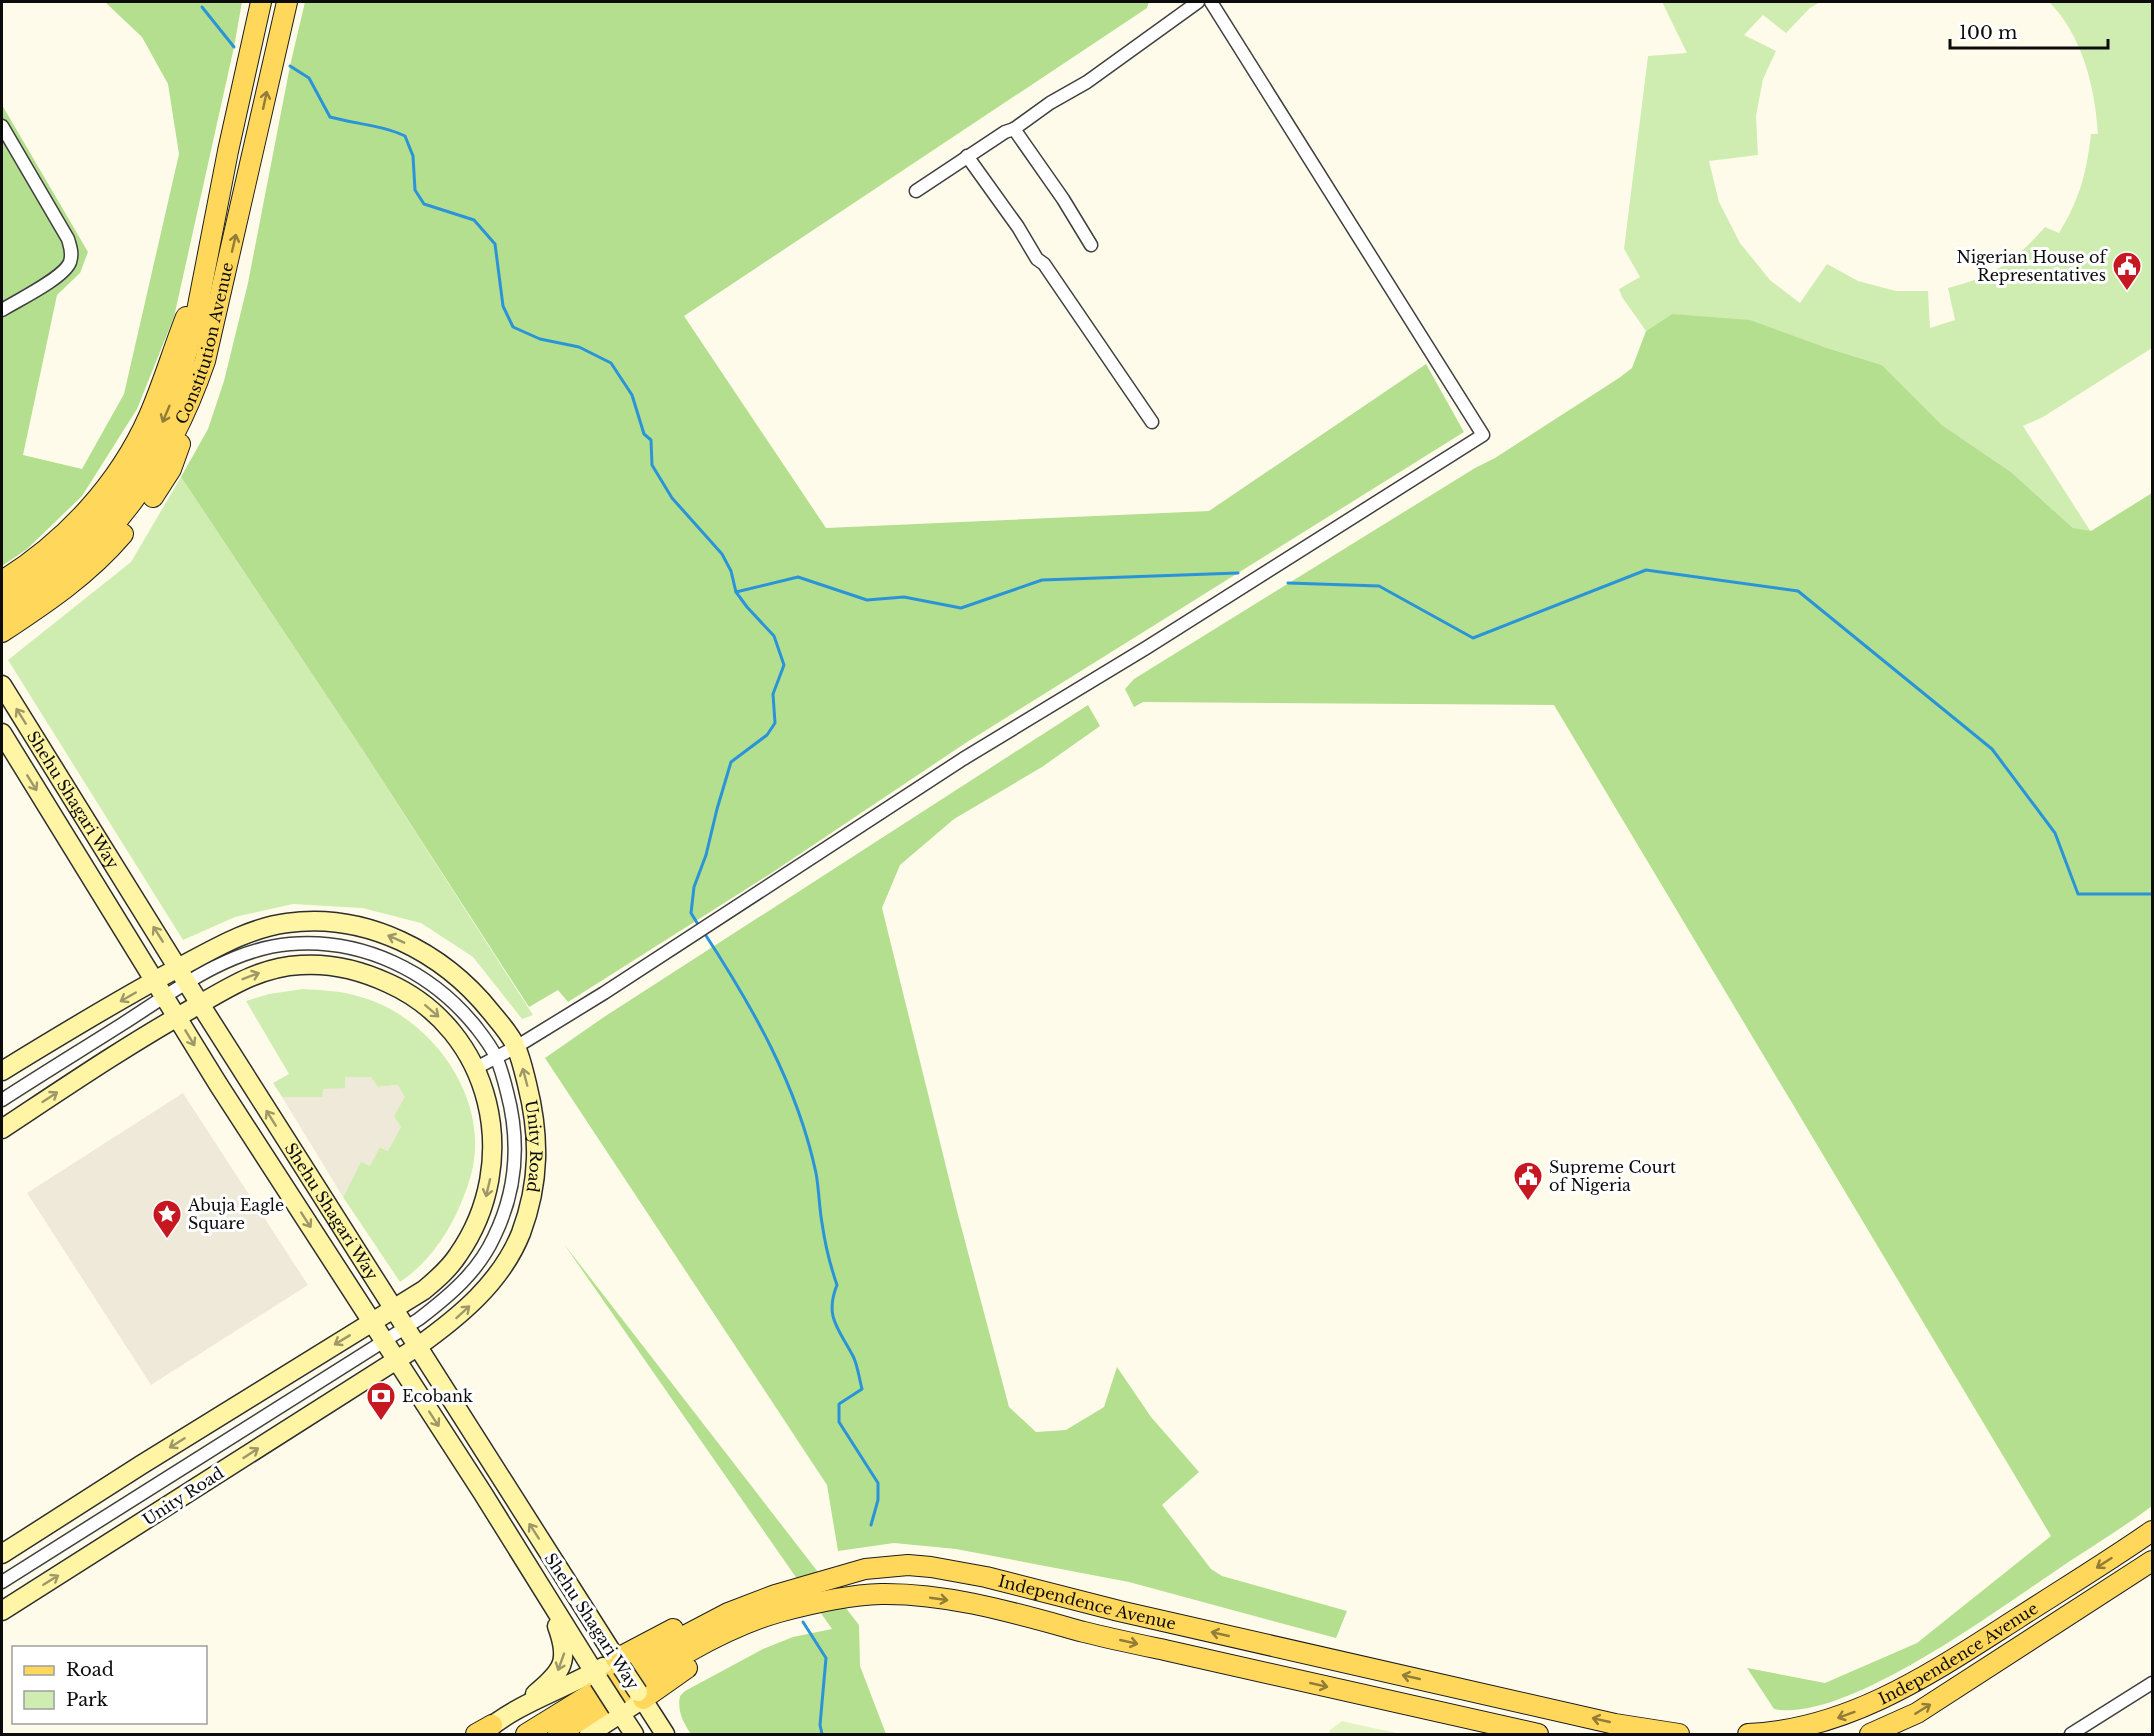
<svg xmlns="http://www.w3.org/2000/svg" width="2154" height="1736" font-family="'Libre Baskerville',serif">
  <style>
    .green { fill: #d0edb1 }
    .forest { fill: #b3df8f }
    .pitch { fill: #e3f3c3 }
    .plaza { fill: #efe9d9 }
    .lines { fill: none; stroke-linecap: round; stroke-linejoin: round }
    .stream { stroke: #2b94d9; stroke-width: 3 }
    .street-casing { stroke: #3f3f3f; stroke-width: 15 }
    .secondary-casing { stroke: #2e2e2e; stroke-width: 21 }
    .primary-casing { stroke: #1d1d1d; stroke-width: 22 }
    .street { stroke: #fff; stroke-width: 12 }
    .secondary { stroke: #fff5a5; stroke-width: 18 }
    .primary { stroke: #ffd75a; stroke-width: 20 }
    .secondary-bridge-casing { stroke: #2e2e2e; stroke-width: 21; stroke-linecap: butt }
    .secondary-bridge { stroke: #fff5a5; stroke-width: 18 }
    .oneway { stroke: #927c37 }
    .oneway2 { stroke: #9e9868 }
    .labels { text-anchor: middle; stroke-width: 6; stroke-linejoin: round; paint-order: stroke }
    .poi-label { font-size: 16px; fill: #0c0c0c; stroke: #fff; text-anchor: start }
    .street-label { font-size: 16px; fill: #0c0c0c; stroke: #fff }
  </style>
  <rect width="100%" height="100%" fill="#fffbea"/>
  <g class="green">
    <path d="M1662 2H1820L1810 8 1786 33 1763 15 1744 35 1776 51 1763 79 1756 116 1758 155 1709 161 1719 202 1740 243 1770 280 1800 303 1827 264 1858 281 1896 291H1928L1930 328 1955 320 1948 288C1994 276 2014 262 2045 227L2059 233C2080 198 2086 175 2091 134H2098C2095 88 2083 36 2049 2H2152V348L2043 417 2023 426 2091 532 2073 528 2011 472 1942 425 1882 365 1824 347 1672 314 1646 331 1622 297 1619 289 1640 277 1624 249 1648 56 1687 53Z"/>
    <path d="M181 477 364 752 533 1015 522 1019 473 957 421 923 362 908 293 904 235 917 183 940 8 660 131 562Z"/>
    <path d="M303 989C323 990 342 991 361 997 428 1016 484 1090 474 1160 472 1176 465 1194 459 1208 446 1237 427 1264 400 1282L343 1197 361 1161 380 1147 388 1151 398 1085 378 1087 346 1077 345 1088 323 1097H282L273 1083 289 1074 246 1001 269 994Z"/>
  </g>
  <g class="forest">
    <path d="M105 2H242L234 47 174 317 137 409 82 496 27 549 2 566V105L88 252 80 273 57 295 23 455 82 469 124 394 179 154 168 84 142 37Z"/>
    <path d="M305 2H1149L1147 8 684 316 826 528 1209 511 1426 364 1464 432 964 744 770 874 568 1002 558 990 529 1007 364 752 181 477 208 429 224 381 248 283 290 66Z"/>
    <path d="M1672 314 1750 320 1824 347 1882 365 1942 425 2011 472 2073 528 2091 531 2152 493V1506C2120 1530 2084 1551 2051 1574 1991 1614 1844 1723 1774 1709L1747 1668 1825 1683 1917 1643 2051 1536 1554 705 1143 702 1134 707 1125 689 1134 679 1475 468 1495 458 1619 378 1632 368 1646 331Z"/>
    <path d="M1088 705 1100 726 1042 767 954 819 900 865 882 908 957 1211 1009 1407 1036 1432 1066 1430 1104 1407 1117 1367 1151 1417 1199 1472 1162 1505 1211 1569 1222 1576 1347 1611 1336 1638 1129 1582 956 1549 894 1543 838 1551 827 1485 545 1058 604 1017Z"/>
    <path d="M564 1244 859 1625 860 1666 886 1734H691C683 1722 677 1711 680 1696L685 1691 763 1649 793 1637 832 1629Z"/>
  </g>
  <path class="pitch" d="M1342 1721 1350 1723 1401 1734H1329L1330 1730Z"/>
  <g class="plaza">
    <path d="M345 1077H371L378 1087 398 1085 405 1097 394 1116 401 1127 388 1151 380 1147 370 1166 361 1162 343 1197 282 1097H322L323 1089 345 1088Z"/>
    <path d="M183 1093 308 1285 151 1385 27 1193Z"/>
  </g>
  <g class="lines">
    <g class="stream">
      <path d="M202 7 234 47"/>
      <path d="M290 66 309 78 330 117C355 124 382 125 405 136L413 156 415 190 424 204 474 220 495 244 503 306 513 327 540 339 579 347 611 363 632 395 644 434 651 440 652 465 672 498 722 554 731 571 736 592 747 607 774 636 784 665 773 694 775 723 767 735 731 762 717 809 706 855 694 887 691 913 699 926"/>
      <path d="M1288 583 1379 586 1473 638 1646 570 1798 591 1992 749 2055 833 2078 894H2152"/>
      <path d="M736 592 798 577 867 600 904 597 961 608 1042 580 1238 573"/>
      <path d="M703 931C752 1006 797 1084 816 1173 819 1189 819 1206 822 1223 825 1244 830 1265 837 1285 824 1317 839 1329 853 1356 858 1366 859 1378 862 1389L839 1404V1422L878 1483V1500L871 1525"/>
      <path d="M803 1622 826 1658 820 1725 822 1734"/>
    </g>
    <g class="street-casing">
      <g id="street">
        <path d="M2 126 68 239C70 246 73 253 70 262 64 278 18 300 2 310"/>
        <path d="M1014 129 1063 199 1091 245"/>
        <path d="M967 156 1018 227 1037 259 1044 264 1152 422"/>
        <path d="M916 191 1005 132 1014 129 1050 103 1087 82 1198 2"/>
        <path d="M476 1068 516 1047 604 993 963 759 1146 648 1483 435 1211 2"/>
        <path d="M2 1100C42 1074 83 1049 124 1023 174 991 229 949 290 944 362 938 431 971 476 1027 483 1036 491 1046 496 1057 501 1068 504 1080 507 1092 520 1141 517 1190 494 1237 478 1272 449 1296 419 1319L2 1582"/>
        <path d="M2071 1734 2152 1683"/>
      </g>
    </g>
    <g class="secondary-casing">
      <g id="secondary">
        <path id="s1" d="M2 685 200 1004 622 1668"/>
        <path d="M2 733 218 1084 482 1492 599 1680"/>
        <path id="s2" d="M2 1071C59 1036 118 1000 178 968 212 950 248 928 287 923 366 912 443 952 491 1012 500 1023 511 1035 516 1047 521 1058 524 1072 527 1084 540 1136 540 1182 521 1233 501 1283 459 1317 417 1347L2 1611"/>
        <path d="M2 1129C64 1088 127 1045 193 1008 228 988 259 967 301 965 332 963 360 970 388 983 493 1030 523 1162 458 1255 449 1269 436 1280 424 1290L141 1465 2 1554"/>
        <path d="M638 1692 665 1734"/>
        <path d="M535 1694C563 1671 570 1661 557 1626"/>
        <path d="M617 1708 634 1734"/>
        <path d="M482 1734C515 1704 563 1690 603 1667"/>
        <path d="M589 1734 643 1699"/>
      </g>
    </g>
    <g class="primary-casing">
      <g id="primary">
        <path d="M153 497 171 469 180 444"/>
        <path d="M2 581C65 542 119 484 149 416 163 384 173 350 186 317"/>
        <path d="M2 600C65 555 125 501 159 430 175 395 186 358 195 321L228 151 261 2"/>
        <path id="s3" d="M2 617C28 599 55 581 79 560 139 506 179 437 205 361L287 2"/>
        <path d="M2 632C46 603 88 575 123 534"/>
        <path d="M616 1659 673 1629"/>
        <path d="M643 1699 687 1668"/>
        <path d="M476 1734 492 1725"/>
        <path id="s4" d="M526 1734 688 1634 728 1613 775 1595 865 1569 908 1565 931 1567 986 1577 1119 1611 1615 1724 1679 1734"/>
        <path d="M558 1734C624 1693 704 1633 779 1612 812 1603 847 1595 881 1594 950 1593 1018 1614 1084 1632 1112 1639 1141 1645 1169 1651 1292 1679 1415 1707 1538 1734"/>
        <path id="s5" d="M1748 1734C1850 1730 1935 1671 2018 1618 2063 1589 2109 1561 2152 1531"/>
        <path d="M1870 1734 1917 1713 2152 1561"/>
      </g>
    </g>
    <use href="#street" class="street"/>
    <use href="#secondary" class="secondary"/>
    <use href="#primary" class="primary"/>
    <g class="secondary-bridge-casing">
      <g id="secondary-bridge">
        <path d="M622 1668 638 1692"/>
        <path d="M599 1680 617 1708"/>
      </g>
    </g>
    <use href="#secondary-bridge" class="secondary-bridge"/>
  </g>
  <defs><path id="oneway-shaft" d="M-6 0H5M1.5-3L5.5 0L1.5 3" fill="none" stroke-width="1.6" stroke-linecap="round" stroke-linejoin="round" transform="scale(1.5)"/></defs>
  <g class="oneway">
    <use href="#oneway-shaft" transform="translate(265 100) rotate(-78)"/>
    <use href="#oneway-shaft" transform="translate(234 243) rotate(-77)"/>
    <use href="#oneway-shaft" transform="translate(166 414) rotate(113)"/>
    <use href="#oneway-shaft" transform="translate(2104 1563) rotate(147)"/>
    <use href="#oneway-shaft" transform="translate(939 1599) rotate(8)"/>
    <use href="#oneway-shaft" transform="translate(1220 1634) rotate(-167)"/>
    <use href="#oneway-shaft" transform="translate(1129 1642) rotate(13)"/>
    <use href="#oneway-shaft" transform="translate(1411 1677) rotate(-167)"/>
    <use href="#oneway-shaft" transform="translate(1319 1685) rotate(13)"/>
    <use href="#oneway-shaft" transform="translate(1923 1709) rotate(-32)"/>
    <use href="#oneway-shaft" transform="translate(1846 1715) rotate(160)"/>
    <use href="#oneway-shaft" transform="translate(1601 1720) rotate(-167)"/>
  </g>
  <g class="oneway2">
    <use href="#oneway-shaft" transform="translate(21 716) rotate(-122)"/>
    <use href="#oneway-shaft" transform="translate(32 783) rotate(58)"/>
    <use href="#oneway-shaft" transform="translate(158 934) rotate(-122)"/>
    <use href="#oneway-shaft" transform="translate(396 939) rotate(-156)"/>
    <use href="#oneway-shaft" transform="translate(251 976) rotate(-21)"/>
    <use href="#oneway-shaft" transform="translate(128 997) rotate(150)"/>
    <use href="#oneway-shaft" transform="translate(432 1011) rotate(41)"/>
    <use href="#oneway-shaft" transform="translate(190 1038) rotate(59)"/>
    <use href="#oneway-shaft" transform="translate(525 1077) rotate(-105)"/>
    <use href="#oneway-shaft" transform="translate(50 1097) rotate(-33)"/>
    <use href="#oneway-shaft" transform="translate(271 1118) rotate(-122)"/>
    <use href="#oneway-shaft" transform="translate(488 1188) rotate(103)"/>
    <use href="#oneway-shaft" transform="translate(306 1220) rotate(57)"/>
    <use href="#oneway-shaft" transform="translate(463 1312) rotate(-42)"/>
    <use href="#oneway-shaft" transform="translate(342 1340) rotate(149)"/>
    <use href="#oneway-shaft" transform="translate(434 1419) rotate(57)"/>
    <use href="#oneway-shaft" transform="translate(177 1443) rotate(148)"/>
    <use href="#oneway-shaft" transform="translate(251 1453) rotate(-33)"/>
    <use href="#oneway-shaft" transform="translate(534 1531) rotate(-123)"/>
    <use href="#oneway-shaft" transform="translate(51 1580) rotate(-32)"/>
    <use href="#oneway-shaft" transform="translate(561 1662) rotate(110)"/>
  </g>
  <defs>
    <g id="civic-pin" transform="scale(1.5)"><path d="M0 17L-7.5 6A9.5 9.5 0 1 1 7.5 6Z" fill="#c71821" stroke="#fff"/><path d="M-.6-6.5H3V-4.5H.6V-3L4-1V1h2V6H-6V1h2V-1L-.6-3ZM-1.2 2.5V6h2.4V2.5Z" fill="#fff"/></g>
    <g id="sight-pin" transform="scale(1.5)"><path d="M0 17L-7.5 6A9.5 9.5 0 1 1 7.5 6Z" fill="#c71821" stroke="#fff"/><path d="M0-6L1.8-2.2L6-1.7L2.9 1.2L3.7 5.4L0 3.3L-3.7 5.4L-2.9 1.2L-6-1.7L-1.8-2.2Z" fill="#fff"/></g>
    <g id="bank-pin" transform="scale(1.5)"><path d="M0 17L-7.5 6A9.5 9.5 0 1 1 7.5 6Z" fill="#c71821" stroke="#fff"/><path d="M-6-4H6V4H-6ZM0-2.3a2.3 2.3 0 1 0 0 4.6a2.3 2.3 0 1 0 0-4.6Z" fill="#fff"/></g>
  </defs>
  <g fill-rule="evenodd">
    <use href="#civic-pin" x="2127" y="266"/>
    <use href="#civic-pin" x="1528" y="1176"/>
    <use href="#sight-pin" x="167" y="1214"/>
    <use href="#bank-pin" x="381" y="1396"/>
  </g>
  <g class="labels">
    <g class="poi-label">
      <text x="2106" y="263" text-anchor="end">Nigerian House of<tspan x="2106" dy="18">Representatives</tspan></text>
      <text x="1549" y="1173">Supreme Court<tspan x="1549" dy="18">of Nigeria</tspan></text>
      <text x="188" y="1211">Abuja Eagle<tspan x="188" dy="18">Square</tspan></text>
      <text x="402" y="1402">Ecobank</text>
    </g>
    <g class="street-label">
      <text dy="6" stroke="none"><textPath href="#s3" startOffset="351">Constitution Avenue</textPath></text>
      <text dy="6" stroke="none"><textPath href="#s1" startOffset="135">Shehu Shagari Way</textPath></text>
      <text dy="6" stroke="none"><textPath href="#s2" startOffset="700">Unity Road</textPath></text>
      <text dy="6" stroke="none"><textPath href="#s1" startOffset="621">Shehu Shagari Way</textPath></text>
      <text transform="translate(183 1496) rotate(-33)" y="6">Unity Road</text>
      <text dy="6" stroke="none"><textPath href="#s4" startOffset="606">Independence Avenue</textPath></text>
      <text transform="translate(592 1621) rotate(57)" y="6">Shehu Shagari Way</text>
      <text dy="6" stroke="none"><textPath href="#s5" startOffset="228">Independence Avenue</textPath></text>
    </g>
  </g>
  <rect width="2154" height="1736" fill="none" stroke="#0c0c0c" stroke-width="6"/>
  <rect x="12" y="1646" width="195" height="78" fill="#ffffff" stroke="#9e9e9e" stroke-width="1.5"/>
  <rect x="24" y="1666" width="30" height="9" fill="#ffd75a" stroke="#9e9e9e" stroke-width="1.5"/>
  <text x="66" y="1676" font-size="18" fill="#0c0c0c">Road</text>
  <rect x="24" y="1691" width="30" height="18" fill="#d0edb1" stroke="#9e9e9e" stroke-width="1.5"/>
  <text x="66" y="1706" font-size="18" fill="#0c0c0c">Park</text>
  <path d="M1950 39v9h158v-9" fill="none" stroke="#0c0c0c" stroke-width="3"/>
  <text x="1959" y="39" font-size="18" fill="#0c0c0c" stroke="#ffffff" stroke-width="4.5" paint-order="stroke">100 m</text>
</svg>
